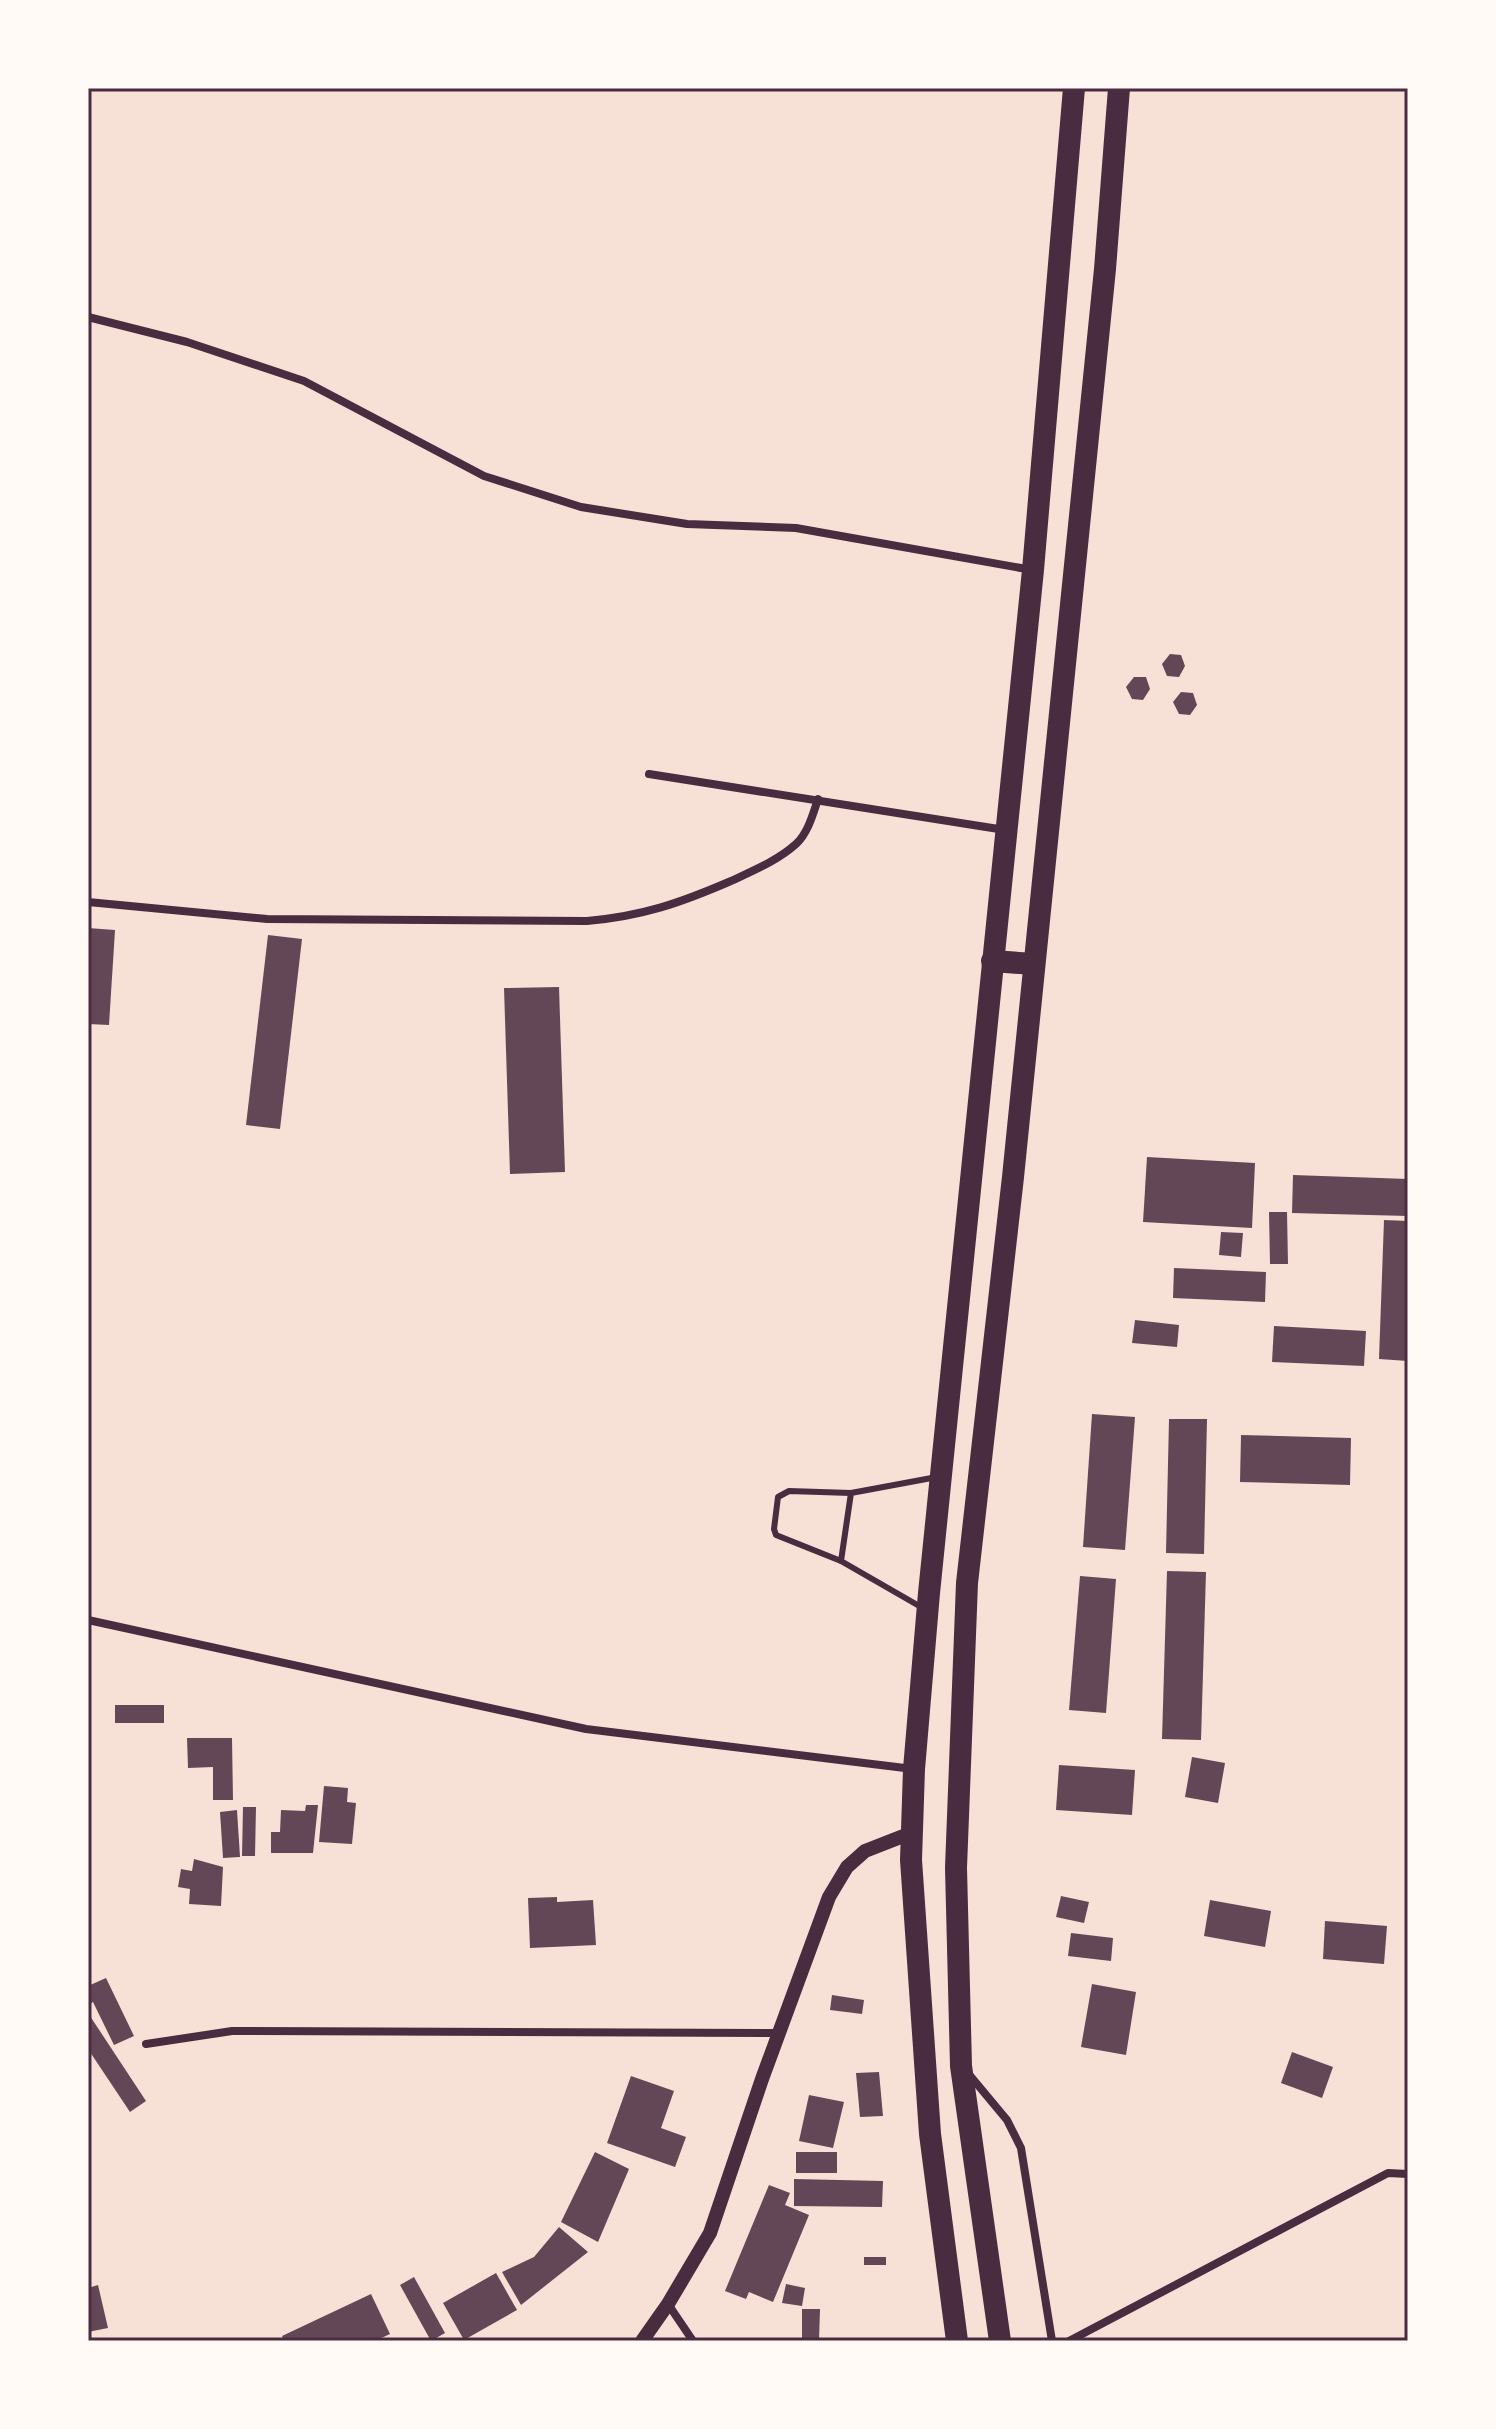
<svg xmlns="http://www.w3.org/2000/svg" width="1496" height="2429" font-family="'Roboto Condensed',sans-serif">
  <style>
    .building { fill: #644757 }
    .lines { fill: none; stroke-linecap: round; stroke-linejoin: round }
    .service { stroke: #4a2c40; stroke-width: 6 }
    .minor { stroke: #4a2c40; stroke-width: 8 }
    .tertiary { stroke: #4a2c40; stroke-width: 14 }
    .trunk { stroke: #4a2c40; stroke-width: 22 }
    .neatline { fill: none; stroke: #4a2c40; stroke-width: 3 }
  </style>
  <rect width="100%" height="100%" fill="#f7e1d7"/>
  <g class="building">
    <path d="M1170 654 1181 655 1185 666 1179 677 1167 676 1162 664Z"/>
    <path d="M1134 677H1146L1150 689 1143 700 1132 699 1126 687Z"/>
    <path d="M1181 692 1193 693 1197 705 1190 715 1179 714 1173 702Z"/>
    <path d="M88 928 115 930 109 1025 88 1024Z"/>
    <path d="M268 935 302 939 280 1129 246 1125Z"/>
    <path d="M559 987 565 1172 510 1174 504 988Z"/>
    <path d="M1147 1157 1255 1163 1252 1228 1143 1222Z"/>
    <path d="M1293 1175 1408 1179V1216L1292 1213Z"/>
    <path d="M1269 1212H1287L1288 1264H1270Z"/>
    <path d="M1384 1220 1408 1221V1361L1379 1359Z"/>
    <path d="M1221 1232 1243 1233 1241 1257 1219 1255Z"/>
    <path d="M1174 1268 1266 1272 1265 1302 1173 1298Z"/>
    <path d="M1135 1320 1179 1325 1177 1347 1132 1343Z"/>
    <path d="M1274 1326 1366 1331 1364 1366 1272 1362Z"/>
    <path d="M1092 1414 1135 1417 1125 1550 1083 1547Z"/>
    <path d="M1169 1419H1207L1204 1554 1166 1553Z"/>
    <path d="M1241 1435 1351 1438 1350 1485 1240 1482Z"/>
    <path d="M1167 1571 1206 1572 1201 1740 1162 1739Z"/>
    <path d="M1080 1576 1116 1579 1106 1713 1069 1710Z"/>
    <rect x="115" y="1705" width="49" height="18"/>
    <path d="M187 1738H232L233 1800H213V1767L188 1768Z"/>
    <path d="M1192 1757 1225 1763 1218 1803 1185 1797Z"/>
    <path d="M1059 1765 1135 1770 1132 1815 1056 1810Z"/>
    <path d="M324 1786 348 1788 347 1802 356 1803 352 1844 319 1842Z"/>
    <path d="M306 1805H318L313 1853H271V1832H280L281 1810 305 1811Z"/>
    <path d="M243 1807H256L255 1856H242Z"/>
    <path d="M237 1810 240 1857 223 1858 220 1812Z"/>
    <path d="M194 1859 223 1867 221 1906 189 1904 190 1889 178 1887 181 1869 192 1871Z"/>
    <path d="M1061 1896 1089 1902 1084 1923 1056 1917Z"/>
    <path d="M557 1897V1902L593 1900 596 1945 530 1948 528 1898Z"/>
    <path d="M1210 1900 1271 1911 1265 1947 1204 1936Z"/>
    <path d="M1325 1921 1387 1926 1384 1964 1323 1959Z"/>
    <path d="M1071 1933 1113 1938 1111 1961 1068 1956Z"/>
    <path d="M106 1978 134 2036 114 2045 93 2002 88 2005V1986Z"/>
    <path d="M1092 1984 1136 1992 1126 2055 1081 2047Z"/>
    <path d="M832 1995 864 2000 862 2014 830 2010Z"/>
    <path d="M88 2013 146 2101 130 2112 88 2049Z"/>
    <path d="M1292 2052 1333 2067 1322 2098 1281 2083Z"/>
    <path d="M879 2072 883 2116 860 2117 856 2073Z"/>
    <path d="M631 2076 674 2091 661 2128 686 2137 675 2167 607 2143Z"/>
    <path d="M809 2095 844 2102 833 2148 799 2141Z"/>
    <path d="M595 2152 629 2169 598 2242 561 2222Z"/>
    <rect x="796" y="2152" width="41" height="21"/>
    <path d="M794 2179 883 2181 882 2207 794 2206Z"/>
    <path d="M769 2185 790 2193 785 2205 809 2215 773 2302 749 2292 746 2299 725 2291Z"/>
    <path d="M559 2227 588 2252 521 2305 502 2272 534 2257Z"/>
    <rect x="864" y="2257" width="22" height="8"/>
    <path d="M496 2273 517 2310 464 2340 443 2303Z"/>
    <path d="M414 2277 445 2333 431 2341 400 2285Z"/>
    <path d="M786 2284 805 2288 802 2306 782 2303Z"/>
    <path d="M98 2285 108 2328 88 2332V2288Z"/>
    <path d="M371 2294 390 2334 375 2341H284L282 2336Z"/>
    <path d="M802 2309H820L819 2341H802Z"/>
  </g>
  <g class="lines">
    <g class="service">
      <path d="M841 1561 776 1535 774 1529 778 1497 789 1491 851 1493"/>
      <path d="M921 1607 841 1561 851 1493 937 1477"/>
    </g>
    <g class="minor">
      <path d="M88 317 187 342 304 381 484 476 581 507 687 524 796 528 1032 570"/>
      <path d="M649 774 1005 830"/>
      <path d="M88 902 267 919 587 921C643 916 680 903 731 881 754 870 777 861 796 844 808 833 813 814 818 799"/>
      <path d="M88 1620 586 1729 913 1769"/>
      <path d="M146 2044 232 2031 779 2033"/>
      <path d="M967 2072 1007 2120 1021 2148 1052 2341"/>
      <path d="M668 2304 693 2341"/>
      <path d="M1069 2341 1388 2173 1408 2174"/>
    </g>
    <path class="tertiary" d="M642 2341 668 2304 710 2233 762 2079 829 1897 847 1867 865 1851 911 1833"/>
    <g class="trunk">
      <path d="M992 961 1034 964"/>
      <path d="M957 2341 930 2134 911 1860 914 1769 929 1593 1033 570 1074 88"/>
      <path d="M1000 2341 961 2066 956 1868 967 1583 1013 1177 1105 269 1119 88"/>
    </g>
  </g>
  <rect width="1496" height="2429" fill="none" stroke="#fffaf5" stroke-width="180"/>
  <rect x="90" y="90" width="1316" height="2249" class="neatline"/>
</svg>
